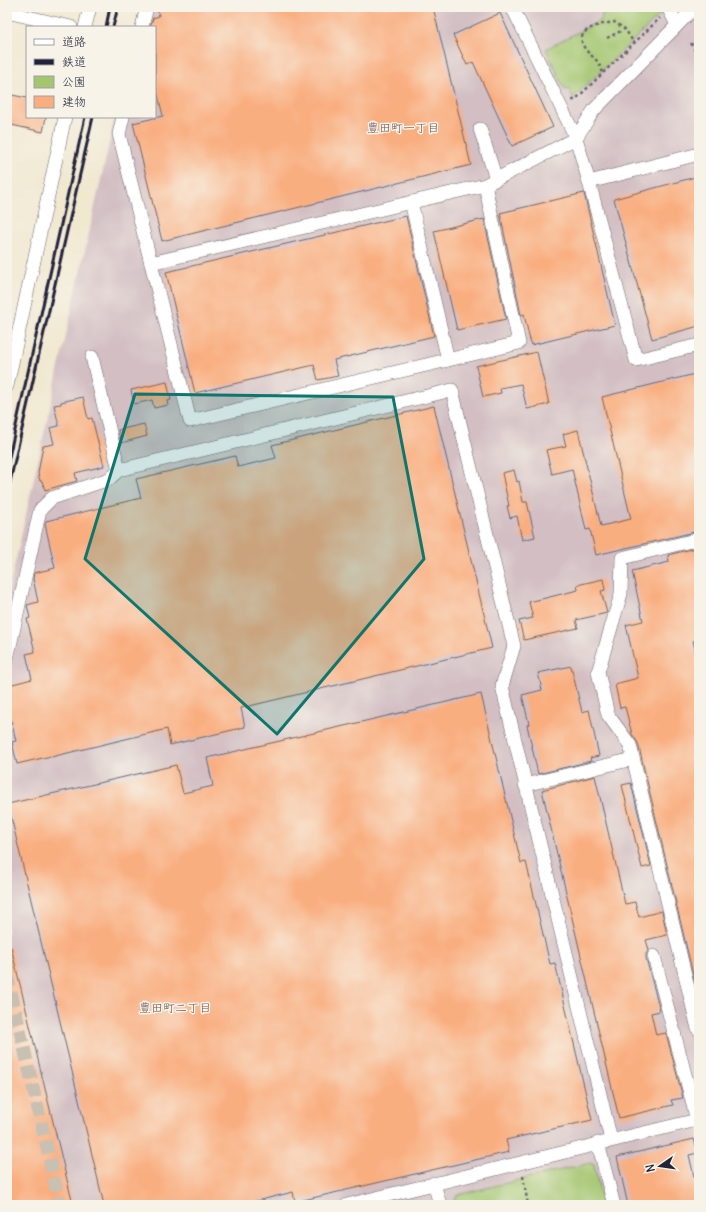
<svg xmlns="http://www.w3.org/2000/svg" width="706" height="1212" font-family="Delius,'Klee One',sans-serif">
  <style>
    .industrial { fill: #d2bec3 }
    .green { fill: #a3c670; stroke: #627456 }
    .building { fill: #f9ae80 }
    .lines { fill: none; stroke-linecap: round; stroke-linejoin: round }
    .minor-tunnel { stroke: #c8c0b2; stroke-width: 13; stroke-dasharray: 13 6; stroke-linecap: butt }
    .minor-casing { stroke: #6a676f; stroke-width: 14 }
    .path { stroke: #6a676f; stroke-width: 2.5; stroke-dasharray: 3 3; stroke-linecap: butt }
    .minor { stroke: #fff; stroke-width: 13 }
    .rail { stroke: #22223b; stroke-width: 3 }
    .marked { fill: #0f766e; fill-opacity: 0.2; stroke: #0f766e; stroke-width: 3; stroke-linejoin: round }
    .labels { text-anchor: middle; stroke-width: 3; stroke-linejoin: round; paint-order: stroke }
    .neighbourhood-label { font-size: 12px; fill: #6d5353; stroke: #f7f3e8 }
  </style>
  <rect width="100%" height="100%" fill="#f7f3e8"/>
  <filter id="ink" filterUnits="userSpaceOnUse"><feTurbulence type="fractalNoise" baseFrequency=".025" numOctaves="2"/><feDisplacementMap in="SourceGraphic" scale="8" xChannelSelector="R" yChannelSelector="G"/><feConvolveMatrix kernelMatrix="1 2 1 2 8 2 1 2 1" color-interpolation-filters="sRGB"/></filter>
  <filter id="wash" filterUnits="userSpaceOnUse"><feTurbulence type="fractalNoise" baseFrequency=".012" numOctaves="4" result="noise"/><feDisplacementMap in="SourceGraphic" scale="16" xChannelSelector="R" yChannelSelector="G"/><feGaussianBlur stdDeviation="0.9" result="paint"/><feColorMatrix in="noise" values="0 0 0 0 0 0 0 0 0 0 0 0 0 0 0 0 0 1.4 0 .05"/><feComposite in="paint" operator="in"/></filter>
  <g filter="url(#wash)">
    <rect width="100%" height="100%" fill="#f1e8d0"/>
    <path class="industrial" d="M140 7H699V1205H7V599L115 117H155V27H136Z"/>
    <g class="green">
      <path d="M604 7H663L664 11 573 98 569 89 565 90 546 49 601 20Z"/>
      <path d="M590 1163 594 1165 603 1205H454L453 1203 457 1195Z"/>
    </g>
    <g id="blocks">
      <g class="building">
        <path d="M157 7H433L471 165 162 241 133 123 163 116 155 83V27H150L153 18 159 16Z"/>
        <path d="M500 13 553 127 512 146 473 62 467 65 453 35Z"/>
        <path d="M12 95 27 98V117H46L43 132 7 124V98Z"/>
        <path d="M699 176V326L652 339 614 199Z"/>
        <path d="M584 193 615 325 531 345 524 314 521 315 500 213Z"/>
        <path d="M406 216 434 336 334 360 338 376 318 380 314 365 195 393 166 272Z"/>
        <path d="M484 219 506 319 457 330 434 231Z"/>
        <path d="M537 352 549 404 527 409 521 384 500 388 501 393 483 397 476 366Z"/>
        <path d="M699 373V531L596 555 590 529 586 530 572 469 552 474 546 450 566 446 563 434 578 430 601 526 631 519 602 397Z"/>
        <path d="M167 382 171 400 167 401 168 405 154 408 152 400 134 404 131 390Z"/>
        <path d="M83 397 88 419 92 418 104 466 75 473 77 481 45 490 42 481H40L38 473 43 446 54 444 50 428 59 426 54 405 61 404V402Z"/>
        <path d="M434 406 492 648 241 708 245 727 170 745 167 729 51 757V756L17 764 12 742 16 741 7 703V690L10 689 9 685 32 679 26 654 35 652 27 619 30 618 27 605 38 602 33 578 34 573 55 568 45 524 46 521 141 498 136 479 235 456 238 467 276 458 272 445Z"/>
        <path d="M144 424 147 436 121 443 118 430Z"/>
        <path d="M514 470 517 482 519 481 523 502H527L535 537 522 540 517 516 510 518 507 506H509L502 473Z"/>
        <path d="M699 547V639L693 641 699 666V987H696L638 743 632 734 625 707 620 708 615 684 638 678 626 625 643 621 632 571 669 562 668 555Z"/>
        <path d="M603 579 605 590 601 591 607 613 576 620 578 628 524 640 519 621 533 618 529 602 578 590 577 585Z"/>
        <path d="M571 666 582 712 589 710 599 756 590 758 591 761 538 774 527 725 529 724 522 695 542 690 538 673Z"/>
        <path d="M481 694 521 863 526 862 550 964 555 963 592 1120 506 1140 509 1152 295 1202 293 1192 240 1205H104L8 804 176 765 183 793 213 786 207 758Z"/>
        <path d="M595 776 625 904 635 902 639 917 662 911 667 935 646 940 649 950 646 954V958L660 1011 651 1013 656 1035 666 1033 683 1098 671 1100 673 1105 619 1118 542 790Z"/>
        <path d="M631 783 651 866 642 868 622 785Z"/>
        <path d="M11 947 73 1205H7V948Z"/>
        <path d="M694 1139 698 1153 689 1155 699 1198V1205H628L617 1157Z"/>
      </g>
    </g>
  </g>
  <g filter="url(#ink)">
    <use href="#blocks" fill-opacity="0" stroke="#6a676f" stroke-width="1"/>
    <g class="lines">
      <path class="minor-tunnel" d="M7 974 60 1205"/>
      <g class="minor-casing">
        <g id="minor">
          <path d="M510 7 514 11 576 138 589 182 636 360 699 345"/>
          <path d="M668 7 677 25"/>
          <path d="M7 12 71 27"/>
          <path d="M85 27 90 7"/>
          <path d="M142 27 147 7"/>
          <path d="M123 117 119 134 190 421 519 343 485 185"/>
          <path d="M480 129 496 179"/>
          <path d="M589 182 699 154"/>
          <path d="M411 202 448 360"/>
          <path d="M151 263 485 185 576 138 594 110 695 7"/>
          <path d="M92 357 119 470"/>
          <path d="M7 386 65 117"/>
          <path d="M7 659 40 510 52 498 109 479 119 470 452 390 514 646 502 686 611 1140"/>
          <path d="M525 785 633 759"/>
          <path d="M698 1029 630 745 608 715 598 672 621 594 622 558 699 539"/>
          <path d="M598 1143 614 1205"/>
          <path d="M434 1183 440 1205"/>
          <path d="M347 1205 697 1120 654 956"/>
        </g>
      </g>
      <g class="path">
        <path d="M607 38 625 29"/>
        <path d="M691 43 699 59"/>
        <path d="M603 72C601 69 599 64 597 61 593 56 587 53 584 47 573 28 603 24 614 22L625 29 634 43"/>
        <path d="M572 100H575L660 18"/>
        <path d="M523 1176 528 1205"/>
      </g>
      <use href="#minor" class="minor"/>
      <g class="rail">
        <path d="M106 27 110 7"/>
        <path d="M113 27 118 7"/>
        <path d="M7 466 85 117"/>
        <path d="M7 495 93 117"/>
      </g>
    </g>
  </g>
  <path class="marked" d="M135 394 393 397 424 559 277 734 85 559Z"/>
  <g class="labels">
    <g class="neighbourhood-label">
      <text x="403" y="132">豊田町一丁目</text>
      <text x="175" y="1012">豊田町二丁目</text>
    </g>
  </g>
  <rect width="706" height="1212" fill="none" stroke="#f7f3e8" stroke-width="24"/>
  <rect x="26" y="26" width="130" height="92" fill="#f7f3e8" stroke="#a29fa3"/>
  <rect x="34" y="39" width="20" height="6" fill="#ffffff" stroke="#a29fa3"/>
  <text x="62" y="46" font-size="12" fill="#22223b">道路</text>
  <rect x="34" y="59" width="20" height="6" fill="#22223b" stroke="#a29fa3"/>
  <text x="62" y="66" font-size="12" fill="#22223b">鉄道</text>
  <rect x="34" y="76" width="20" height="12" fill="#a3c670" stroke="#a29fa3"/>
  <text x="62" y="86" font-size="12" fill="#22223b">公園</text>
  <rect x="34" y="96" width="20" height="12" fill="#f9ae80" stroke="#a29fa3"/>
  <text x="62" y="106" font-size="12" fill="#22223b">建物</text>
  <g transform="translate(660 1166) rotate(257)" stroke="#f7f3e8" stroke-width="3" paint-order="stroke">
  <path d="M0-3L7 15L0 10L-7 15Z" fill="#22223b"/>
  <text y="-6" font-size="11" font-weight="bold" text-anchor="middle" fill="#22223b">N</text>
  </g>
</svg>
